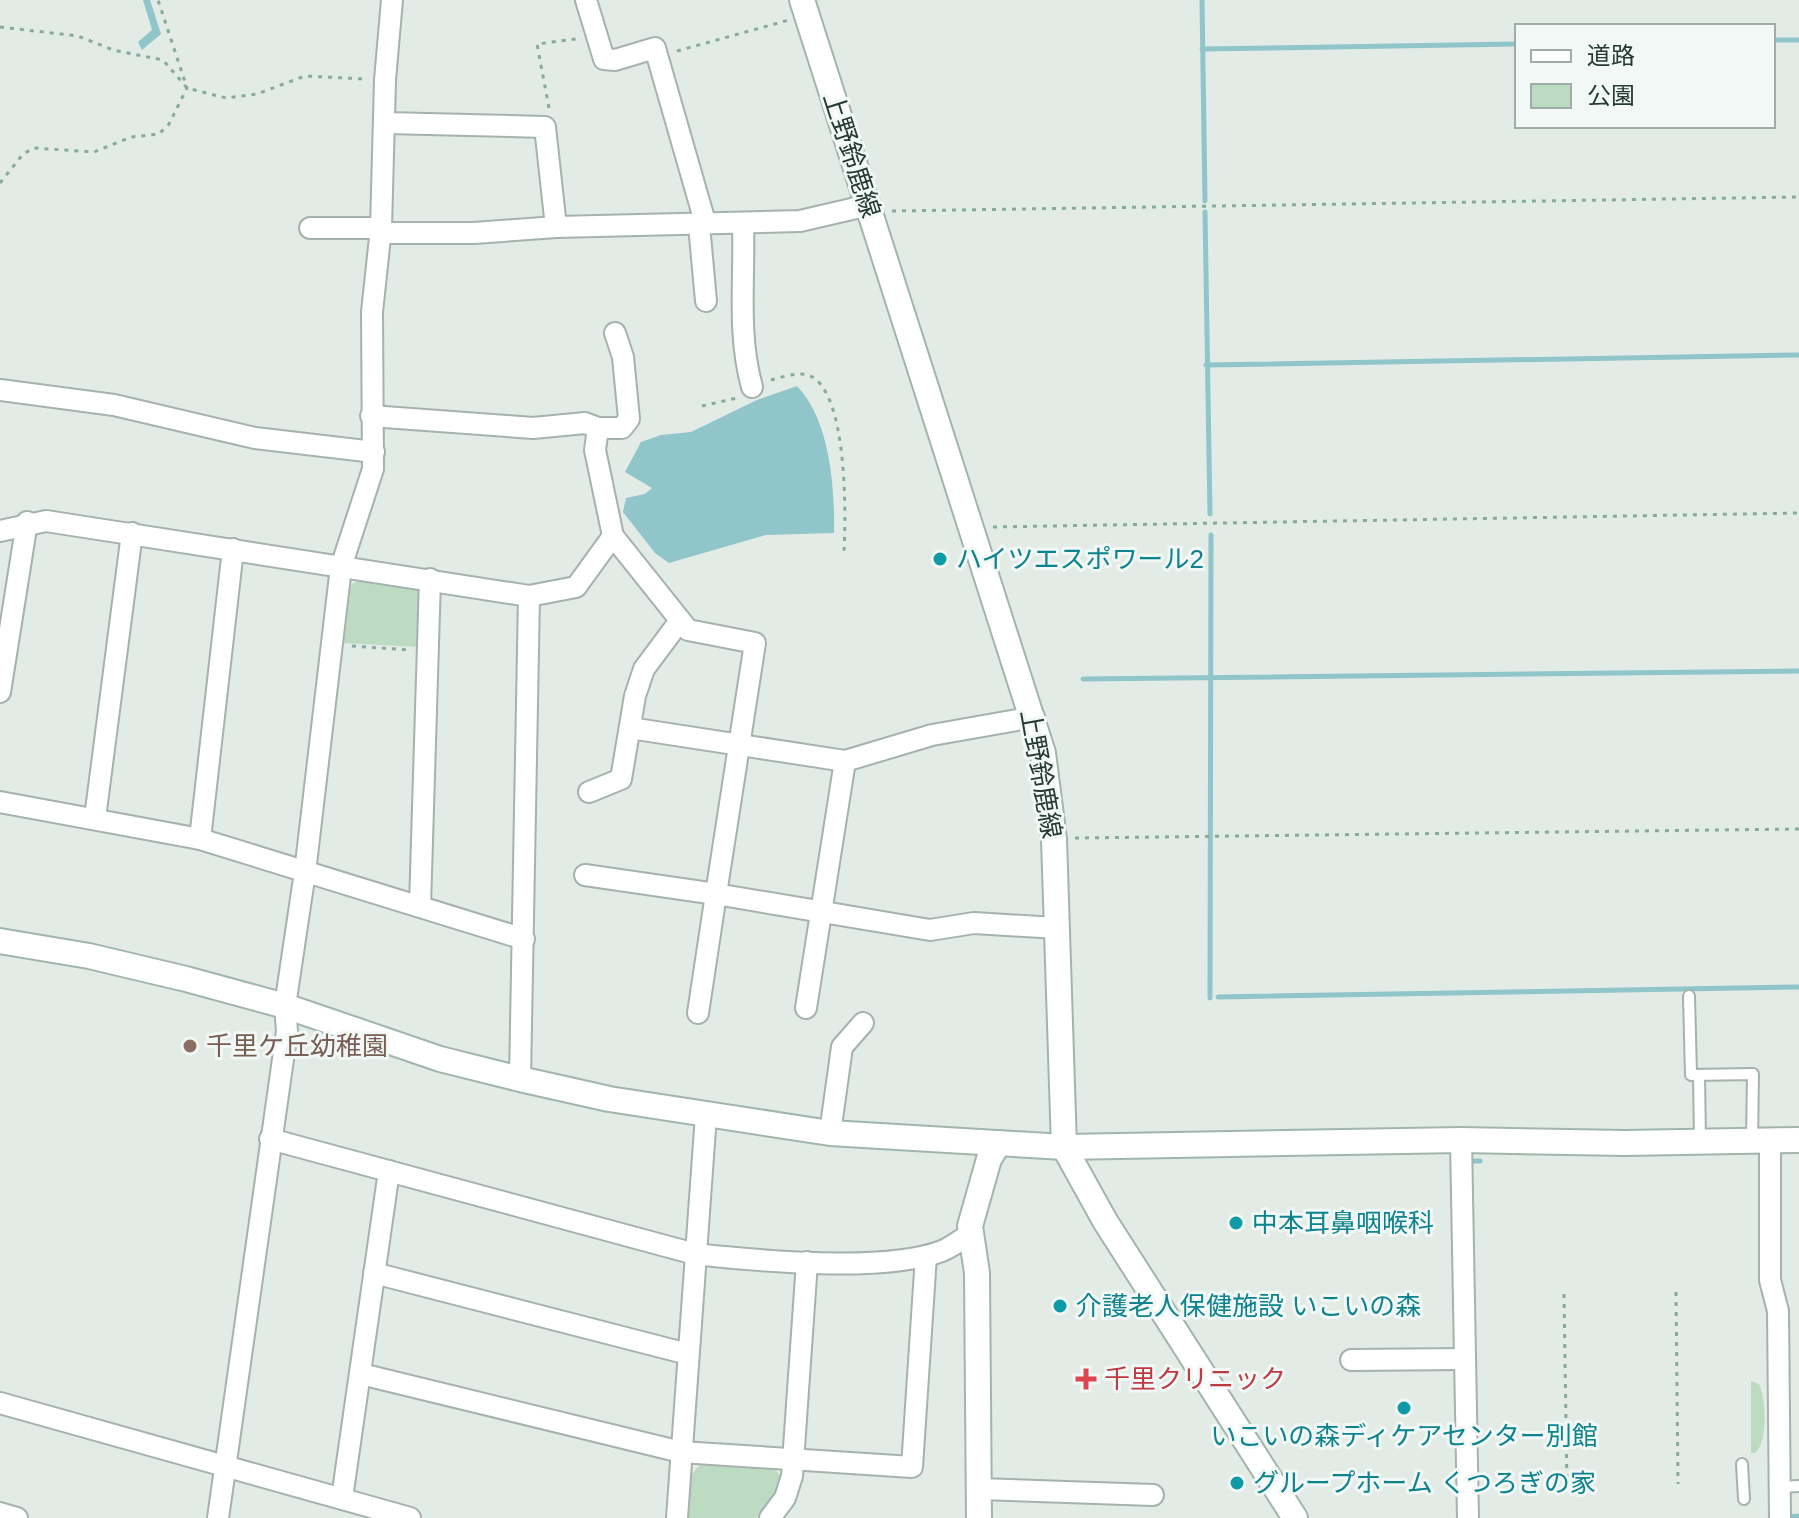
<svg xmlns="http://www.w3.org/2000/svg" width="1799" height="1518" font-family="Helvetica,'Noto Sans JP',sans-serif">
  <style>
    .green { fill: #bddac3 }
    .water { fill: #90c5ca }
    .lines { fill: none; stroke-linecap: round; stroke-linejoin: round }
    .stream { stroke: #90c5ca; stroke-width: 5 }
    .lane-casing { stroke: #a5b2ad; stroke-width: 14 }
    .street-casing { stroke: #a5b2ad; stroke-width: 24 }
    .secondary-casing { stroke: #a2b5ad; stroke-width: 28 }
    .path { stroke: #86ab9d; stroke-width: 3; stroke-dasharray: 4 6; stroke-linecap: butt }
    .lane { stroke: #fff; stroke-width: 10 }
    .street { stroke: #fff; stroke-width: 20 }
    .secondary { stroke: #fff; stroke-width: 24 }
    .culture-dot { fill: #0f9aa8; stroke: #f2f8f5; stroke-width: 3 }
    .education-dot { fill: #8d6e63; stroke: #f2f8f5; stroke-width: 3 }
    .health-dot { fill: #e0444e; stroke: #f2f8f5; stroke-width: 3 }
    .labels { text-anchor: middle; stroke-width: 6; stroke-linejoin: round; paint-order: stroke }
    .street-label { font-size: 26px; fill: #243a33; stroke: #f2f8f5 }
    .culture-label { font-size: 26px; fill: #0d838f; stroke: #f2f8f5; text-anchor: start }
    .education-label { font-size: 26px; fill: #785e54; stroke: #f2f8f5; text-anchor: start }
    .health-label { font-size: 26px; fill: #be3a42; stroke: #f2f8f5; text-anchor: start }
  </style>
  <rect width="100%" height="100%" fill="#e2ebe6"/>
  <g class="green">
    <path d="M362 578 416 585 422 596 419 647 344 643 351 585Z"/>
    <path d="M1751 1381 1759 1384C1766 1398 1768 1443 1755 1453H1751Z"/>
    <path d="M700 1465 773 1468 783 1478 771 1502 756 1518H688L691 1475Z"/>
  </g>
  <g class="water">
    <path d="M143 0H150L161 34 142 50 138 42 152 30Z"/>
    <path d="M797 386C830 420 835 488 834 533L766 535 669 563 655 553 623 512 626 498 645 494 652 488 625 472 641 442 661 435 691 432 757 400Z"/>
  </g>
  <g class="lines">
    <g class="stream">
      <path d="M1202 0 1205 201"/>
      <path d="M1773 40H1799"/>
      <path d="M1202 49 1517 44"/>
      <path d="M1205 212 1210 514"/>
      <path d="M1206 365 1799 355"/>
      <path d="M1083 679 1799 671"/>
      <path d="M1218 997 1799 987"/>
      <path d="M1210 998 1211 535"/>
      <path d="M1469 1161H1480"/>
      <path d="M1787 1517 1799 1516"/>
    </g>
    <g class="lane-casing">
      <g id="lane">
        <path d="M1689 996 1691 1075 1753 1074 1752 1141"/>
        <path d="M1699 1075 1700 1141"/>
        <path d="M1742 1464 1744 1499"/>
        <path d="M1780 1487 1799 1486"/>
      </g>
    </g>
    <g class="street-casing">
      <g id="street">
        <path d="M586 0 604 59 615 60 655 48 705 222"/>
        <path d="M386 123 545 127 556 227"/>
        <path d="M743 223C745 278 737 333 752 387"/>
        <path d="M699 225 706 301"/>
        <path d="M310 228H381"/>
        <path d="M380 233H474L556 227 800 221 869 205"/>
        <path d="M0 390 114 405 255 438 374 452"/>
        <path d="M371 416 533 428 585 423 598 428H622L629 419 623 357 615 333"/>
        <path d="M598 428 595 450 613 536 688 630 755 643 716 894 930 930 974 923 1057 928"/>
        <path d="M0 531 46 521 529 596 520 1079"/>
        <path d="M529 596 576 587 613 536"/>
        <path d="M0 692 27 522"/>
        <path d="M630 728 845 761 932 735 1034 717"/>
        <path d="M589 792 621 779 635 696 644 669 679 622"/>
        <path d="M0 802 200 839 524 939"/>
        <path d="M95 818 132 533"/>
        <path d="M200 839 233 549"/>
        <path d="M585 875 716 894 698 1013"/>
        <path d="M420 906 430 579"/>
        <path d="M806 1008 845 761"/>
        <path d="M830 1133 842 1047 863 1023"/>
        <path d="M270 1139 695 1254C759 1261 883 1273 942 1251 952 1247 960 1240 969 1235"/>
        <path d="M1461 1140 1468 1518"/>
        <path d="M1770 1141V1280L1778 1311 1780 1518"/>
        <path d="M374 1273 688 1354"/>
        <path d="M1351 1360 1465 1359"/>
        <path d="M361 1374 681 1452 912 1467 926 1256"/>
        <path d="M0 1403 410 1518"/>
        <path d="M979 1489 1153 1495"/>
        <path d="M342 1498 389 1171"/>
        <path d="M0 1513 17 1518"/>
        <path d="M218 1518 287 1031 285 1006 305 872 341 567 373 469 372 312 381 228 385 80 392 0"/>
        <path d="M677 1518 706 1115"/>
        <path d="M770 1518 785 1498 792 1476 807 1262"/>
      </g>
    </g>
    <g class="secondary-casing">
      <g id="secondary">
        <path d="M802 0 1043 753 1054 839 1064 1147 1105 1221 1295 1518"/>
        <path d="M0 941 89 956 186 979 285 1006 440 1059 520 1079 609 1099 830 1133 1064 1147 1461 1140 1625 1143 1799 1140"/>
        <path d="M979 1518 977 1273 970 1226 989 1159 999 1143"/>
      </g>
    </g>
    <g class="path">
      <path d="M0 27 78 36 113 50 163 60 187 88 226 98 257 94 305 76 365 79"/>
      <path d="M677 51 789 20"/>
      <path d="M549 108 537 44 576 39"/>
      <path d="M0 183 23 154 34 148 94 152 131 137 159 134 169 124 187 88 158 0"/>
      <path d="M892 211 1799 197"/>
      <path d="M771 380C782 377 797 372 808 375 848 388 846 517 844 551"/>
      <path d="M702 406 737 398"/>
      <path d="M993 527 1799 513"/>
      <path d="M352 646 409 650"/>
      <path d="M1075 838 1799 829"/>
      <path d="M1676 1292 1678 1484"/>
      <path d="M1564 1294 1567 1487"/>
    </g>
    <use href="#lane" class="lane"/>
    <use href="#street" class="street"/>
    <use href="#secondary" class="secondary"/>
  </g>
  <g class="culture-dot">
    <circle cx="940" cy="559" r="8"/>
    <circle cx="1236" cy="1223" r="8"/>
    <circle cx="1060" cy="1306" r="8"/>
    <circle cx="1404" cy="1408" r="8"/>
    <circle cx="1237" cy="1483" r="8"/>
  </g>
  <circle class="education-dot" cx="190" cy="1046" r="8"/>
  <path class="health-dot" d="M1082 1367h8v8h8v8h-8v8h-8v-8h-8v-8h8z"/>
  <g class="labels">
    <g class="street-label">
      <text transform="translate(852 155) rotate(72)" y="9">上野鈴鹿線</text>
      <text transform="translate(1041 774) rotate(80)" y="9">上野鈴鹿線</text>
    </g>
    <g class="culture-label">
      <text x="956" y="568">ハイツエスポワール2</text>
      <text x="1252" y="1232">中本耳鼻咽喉科</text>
      <text x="1076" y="1315">介護老人保健施設 いこいの森</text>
      <text x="1404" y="1445" text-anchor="middle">いこいの森ディケアセンター別館</text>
      <text x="1253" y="1492">グループホーム くつろぎの家</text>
    </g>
    <g class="education-label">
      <text x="206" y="1055">千里ケ丘幼稚園</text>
    </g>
    <g class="health-label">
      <text x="1104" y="1388">千里クリニック</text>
    </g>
  </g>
  <rect x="1515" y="24" width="260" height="104" fill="#f2f8f5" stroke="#a0aca7" stroke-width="2"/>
  <rect x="1531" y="50" width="40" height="12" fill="#ffffff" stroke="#a0aca7" stroke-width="2"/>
  <text x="1587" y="64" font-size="24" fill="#243a33">道路</text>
  <rect x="1531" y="84" width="40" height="24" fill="#bddac3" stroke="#a0aca7" stroke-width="2"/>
  <text x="1587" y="104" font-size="24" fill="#243a33">公園</text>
</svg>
